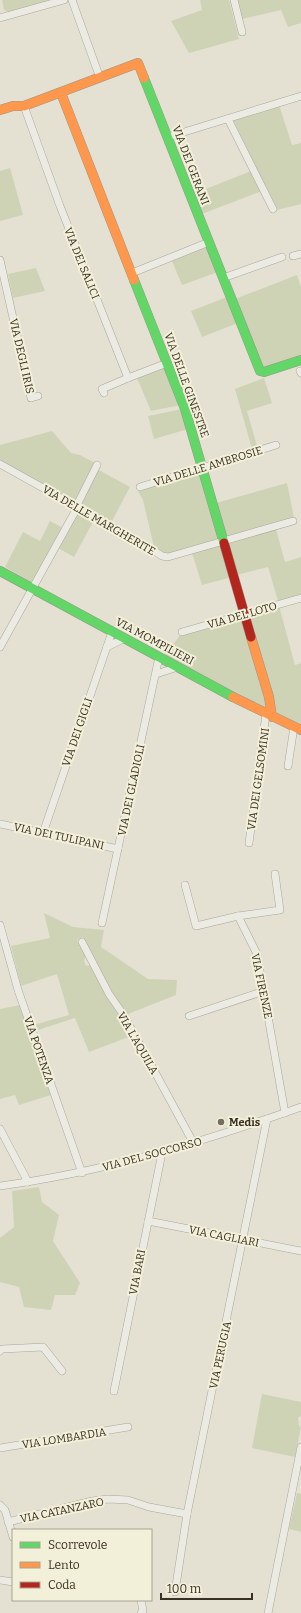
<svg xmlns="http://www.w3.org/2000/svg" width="301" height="1613" font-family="Bitter,serif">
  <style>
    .green { fill: #cfd3b6 }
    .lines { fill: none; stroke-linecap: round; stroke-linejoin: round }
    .street-casing { stroke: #aaa69a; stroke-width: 8 }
    .fast-casing { stroke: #99968a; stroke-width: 10 }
    .slow-casing { stroke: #99968a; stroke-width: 10 }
    .jam-casing { stroke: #99968a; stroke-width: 10 }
    .street { stroke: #ecebe3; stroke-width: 7 }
    .fast { stroke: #63d668; stroke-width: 9 }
    .slow { stroke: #ff974d; stroke-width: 9 }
    .jam { stroke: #b3261e; stroke-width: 9 }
    .poi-dot { fill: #746e60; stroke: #f3f0da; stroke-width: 1.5 }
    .labels { text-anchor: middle; stroke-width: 4; stroke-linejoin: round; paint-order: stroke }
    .street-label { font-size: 11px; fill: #383022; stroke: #f3f0da }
    .poi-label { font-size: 11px; font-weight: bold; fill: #383022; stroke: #f3f0da; text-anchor: start }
  </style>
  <rect width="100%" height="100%" fill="#e4e1d2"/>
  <g class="green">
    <path d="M2 0H51L9 12 4 10Z"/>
    <path d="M200 0H229L239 39 189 53 171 21 202 10Z"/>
    <path d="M237 0H301V23L288 27 281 10 242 19Z"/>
    <path d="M279 105 292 145 301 143V204L277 210 233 120Z"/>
    <path d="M10 168 23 215 0 221V171Z"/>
    <path d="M251 171 262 191 202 214 193 194Z"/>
    <path d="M208 246 218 272 182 285 172 261Z"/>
    <path d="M36 268 45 291 13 298 8 274Z"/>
    <path d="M297 275 301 287V358L262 369 235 299Z"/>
    <path d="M227 297 238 323 202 337 191 311Z"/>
    <path d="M166 366 181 405 151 411 137 378Z"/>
    <path d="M264 378 272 403 247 411 257 446V448L252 449 235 389Z"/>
    <path d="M182 409 188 429 154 439 148 416Z"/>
    <path d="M52 431 71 453 80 455 95 463 75 502 0 460V445Z"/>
    <path d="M97 469 130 487 111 523 79 506Z"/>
    <path d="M201 470 220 539 167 555 160 553 154 547 143 500 137 489Z"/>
    <path d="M287 483 294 518 226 538 216 503Z"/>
    <path d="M78 512 94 520 74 557 58 548Z"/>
    <path d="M50 521 63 528 32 583 5 567 23 532 40 541Z"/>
    <path d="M276 529 285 562 301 557V594L278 601 268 567 237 575 228 543Z"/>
    <path d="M222 544 232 577 202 585 192 553Z"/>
    <path d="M279 606 295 665 301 663V727L277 714 250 616Z"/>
    <path d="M244 617 267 699 266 709 164 656 181 634Z"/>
    <path d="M44 913 73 927 104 930 101 947 148 979 177 980 176 995 128 1014C112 1005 93 954 83 937L77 940 86 956 84 961 86 966 92 965 111 1003 131 1036 89 1052 75 1018 35 1031 33 1025 69 1015 57 974 21 986 11 946 50 938Z"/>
    <path d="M20 1005 51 1095 19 1105 15 1095 0 1099V1009Z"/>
    <path d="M39 1187 42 1202 59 1215 53 1241 80 1283 75 1295H55L51 1310 24 1307 19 1287 0 1282V1238L14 1227 12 1191Z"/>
    <path d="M262 1394 301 1402V1416L298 1418 299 1426 301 1427 295 1457 252 1448Z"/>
    <path d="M297 1493 301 1494V1532L289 1529Z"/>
  </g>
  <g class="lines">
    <g class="street-casing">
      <g id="street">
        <path d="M72 0 100 78"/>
        <path d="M234 0 242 32"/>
        <path d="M0 18 64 0"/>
        <path d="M24 106 60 206 128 378 167 363"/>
        <path d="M228 119 273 209"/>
        <path d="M168 137 301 96"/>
        <path d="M293 256 301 254"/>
        <path d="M0 260 31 398 38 396"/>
        <path d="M132 273 209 242"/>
        <path d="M223 278 282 257"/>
        <path d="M300 371 301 373"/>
        <path d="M104 393 102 389 128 378"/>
        <path d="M0 464 147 546 162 556 168 557 293 521"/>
        <path d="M140 487 276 445"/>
        <path d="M76 507 97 465"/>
        <path d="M182 632 301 598"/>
        <path d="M0 647 77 508"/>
        <path d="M107 647 125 638"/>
        <path d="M156 674 178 667"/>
        <path d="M288 766 294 727"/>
        <path d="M0 824 118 849"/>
        <path d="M43 833 112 632"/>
        <path d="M249 843 266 714"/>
        <path d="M275 874 280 910 238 916 257 954 285 1113"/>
        <path d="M185 885 196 926 238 916"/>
        <path d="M102 923 159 657"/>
        <path d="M0 925 18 990 82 1173"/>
        <path d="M82 942 109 994 125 1017 194 1144"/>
        <path d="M189 1016 264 991"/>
        <path d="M0 1129 28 1182"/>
        <path d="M0 1186C103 1172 203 1142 301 1107"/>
        <path d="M148 1221 301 1251"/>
        <path d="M0 1351 2 1349 43 1347 62 1371"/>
        <path d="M114 1391 161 1158V1152"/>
        <path d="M0 1448 128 1427"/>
        <path d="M0 1505 5 1510 13 1537"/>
        <path d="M8 1522 92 1501 108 1499 128 1500 149 1507 187 1514"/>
        <path d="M0 1580 13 1582"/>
        <path d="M175 1592 187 1514 267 1119"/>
        <path d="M141 1613 143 1611 141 1600"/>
        <path d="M268 1613 301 1447"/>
      </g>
    </g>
    <g class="fast-casing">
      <g id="fast">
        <path d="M144 78 260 371 264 372 301 360"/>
        <path d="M134 280 185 409 224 543"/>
        <path d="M0 571 233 697"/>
      </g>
    </g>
    <g class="slow-casing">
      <g id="slow">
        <path d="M61 93 134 280"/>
        <path d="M0 110 13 106H24L138 63 144 78"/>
        <path d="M251 637 269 697 272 717"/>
        <path d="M233 697 301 730"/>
      </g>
    </g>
    <g class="jam-casing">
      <path id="jam" d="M224 543 251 637"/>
    </g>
    <use href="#street" class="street"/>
    <use href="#fast" class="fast"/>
    <use href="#slow" class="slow"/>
    <use href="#jam" class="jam"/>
  </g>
  <circle class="poi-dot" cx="221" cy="1122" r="4"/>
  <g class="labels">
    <g class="street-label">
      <text transform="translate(191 165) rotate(69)" y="4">VIA DEI GERANI</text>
      <text transform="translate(82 263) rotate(68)" y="4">VIA DEI SALICI</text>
      <text transform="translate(22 356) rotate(77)" y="4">VIA DEGLI IRIS</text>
      <text transform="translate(187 385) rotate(70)" y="4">VIA DELLE GINESTRE</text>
      <text transform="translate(208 466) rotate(-17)" y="4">VIA DELLE AMBROSIE</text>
      <text transform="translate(99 520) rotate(30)" y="4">VIA DELLE MARGHERITE</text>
      <text transform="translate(242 615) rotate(-16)" y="4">VIA DEL LOTO</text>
      <text transform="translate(155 641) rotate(28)" y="4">VIA MOMPILIERI</text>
      <text transform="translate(77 732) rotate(-71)" y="4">VIA DEI GIGLI</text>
      <text transform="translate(258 779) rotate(-82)" y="4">VIA DEI GELSOMINI</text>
      <text transform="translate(131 790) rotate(-78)" y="4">VIA DEI GLADIOLI</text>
      <text transform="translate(59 836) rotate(12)" y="4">VIA DEI TULIPANI</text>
      <text transform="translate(262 986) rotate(78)" y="4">VIA FIRENZE</text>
      <text transform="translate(138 1043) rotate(60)" y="4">VIA L'AQUILA</text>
      <text transform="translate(39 1050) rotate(71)" y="4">VIA POTENZA</text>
      <text transform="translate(152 1154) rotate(-15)" y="4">VIA DEL SOCCORSO</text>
      <text transform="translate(224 1236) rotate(11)" y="4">VIA CAGLIARI</text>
      <text transform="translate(137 1272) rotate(-79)" y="4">VIA BARI</text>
      <text transform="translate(220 1355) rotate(-78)" y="4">VIA PERUGIA</text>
      <text transform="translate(64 1438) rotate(-9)" y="4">VIA LOMBARDIA</text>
      <text transform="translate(62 1510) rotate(-12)" y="4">VIA CATANZARO</text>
    </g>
    <g class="poi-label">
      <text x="229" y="1126">Medis</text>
    </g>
  </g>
  <rect x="12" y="1529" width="140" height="72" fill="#f3f0da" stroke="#a8a390"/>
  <rect x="20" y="1542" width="20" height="6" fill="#63d668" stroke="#a8a390"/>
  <text x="48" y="1549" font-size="12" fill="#383022">Scorrevole</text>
  <rect x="20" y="1562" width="20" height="6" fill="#ff974d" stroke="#a8a390"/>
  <text x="48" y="1569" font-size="12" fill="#383022">Lento</text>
  <rect x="20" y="1582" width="20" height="6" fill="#b3261e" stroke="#a8a390"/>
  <text x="48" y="1589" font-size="12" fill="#383022">Coda</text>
  <path d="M161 1593v6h91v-6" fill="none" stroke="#383022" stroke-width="2"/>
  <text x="167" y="1593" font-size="12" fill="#383022" stroke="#f3f0da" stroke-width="3" paint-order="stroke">100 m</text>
</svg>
